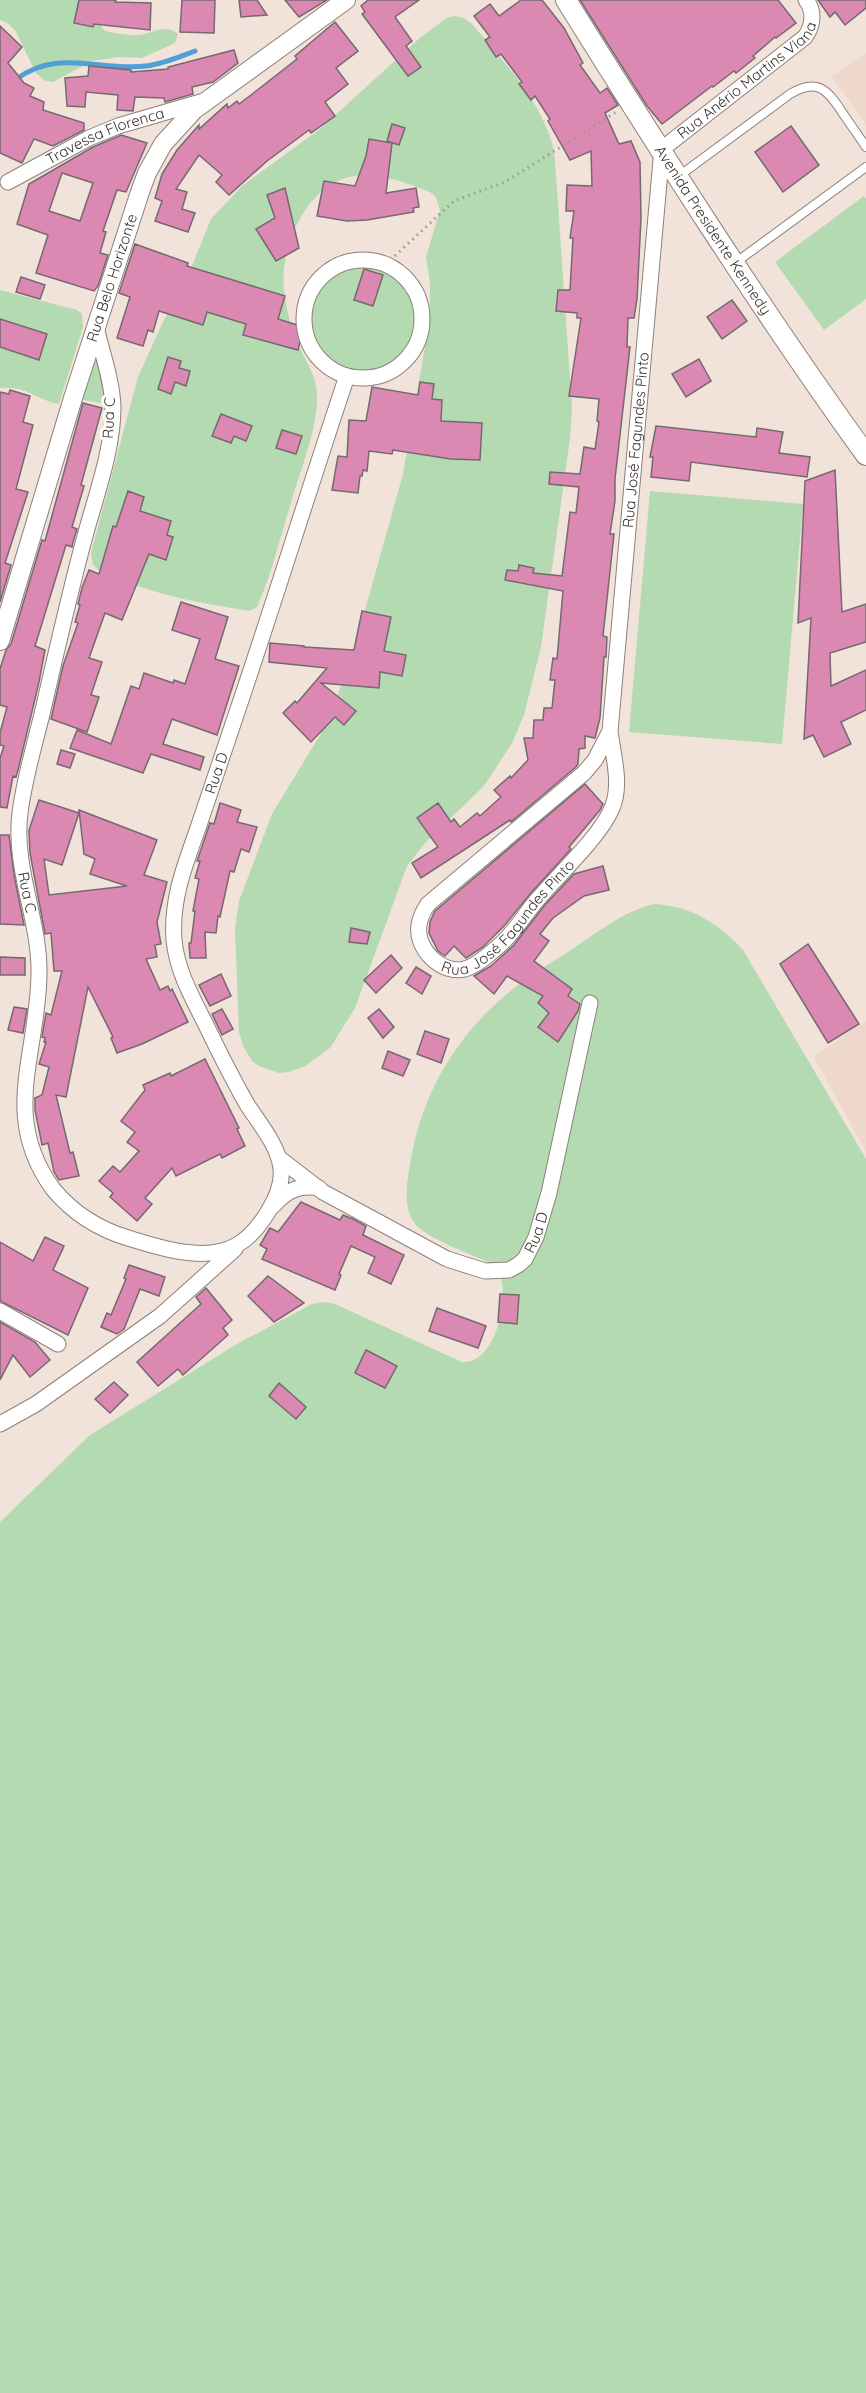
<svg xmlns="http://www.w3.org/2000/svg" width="866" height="2393" font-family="Quicksand,sans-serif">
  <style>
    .built { fill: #eed7cb }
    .green { fill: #b3dab1 }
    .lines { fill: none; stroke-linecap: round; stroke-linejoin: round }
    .stream { stroke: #509fd6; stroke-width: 5 }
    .building { fill: #db89b2; stroke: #76686f; stroke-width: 1.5; fill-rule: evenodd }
    .service-casing { stroke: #8e8079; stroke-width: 10 }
    .minor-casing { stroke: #8e8079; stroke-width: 17 }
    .tertiary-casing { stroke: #8e8079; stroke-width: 20 }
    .secondary-casing { stroke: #8e8079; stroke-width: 22 }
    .path { stroke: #a29791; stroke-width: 3; stroke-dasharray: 1.5 4.5; stroke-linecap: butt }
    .service { stroke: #fff; stroke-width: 8 }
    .minor { stroke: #fff; stroke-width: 15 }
    .tertiary { stroke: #fff; stroke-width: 18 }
    .secondary { stroke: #fff; stroke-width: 20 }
    .labels { text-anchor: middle; stroke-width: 6; stroke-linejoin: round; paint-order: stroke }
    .street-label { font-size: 15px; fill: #38322f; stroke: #fff }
  </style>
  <rect width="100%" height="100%" fill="#f1e2da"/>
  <g class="built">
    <path d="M866 53V124L832 77Z"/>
    <path d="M866 1021V1151L814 1057Z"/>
  </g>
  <g class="green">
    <path d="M0 0H96L101 26 105 31C116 33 129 36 140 35 153 33 166 23 178 34L175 43 142 58 118 57 92 61 53 82 45 81 36 73 15 30 7 23 0 20Z"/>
    <path d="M455 16 464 18 472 24C502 60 538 97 552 143 555 153 555 165 556 175L572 408 570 438 541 647 524 715 512 743 484 786 426 842 407 866 355 1008 330 1048 305 1066 289 1072 279 1073 259 1066 252 1061 243 1046 239 1032 235 929 239 901 272 814 328 722 353 653 403 474 430 317V282L426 257 440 210 436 197 430 192C407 183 381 173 355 176 308 182 279 246 284 289 286 307 290 326 297 342 307 365 318 375 317 402 315 436 300 471 291 503 280 537 272 574 257 607L250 611C205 604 164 597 122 580 112 576 101 573 93 565L91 553 138 377 163 322 185 283 211 219 242 186 320 129 421 37 447 18Z"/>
    <path d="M864 196 866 199V299L824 330 775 262Z"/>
    <circle cx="363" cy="319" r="59"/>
    <path d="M0 290 77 310 82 314 83 327 59 404C35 400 30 386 0 388Z"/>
    <path d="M94 334 110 405 74 398Z"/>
    <path d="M650 491 803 504 782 744 629 732Z"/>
    <path d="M654 904C691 906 718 923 743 950L866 1159V2393H0V1522L90 1435 237 1344 312 1304 326 1302 335 1304 462 1362C499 1364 512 1287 496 1266 476 1255 424 1239 413 1221 402 1203 408 1178 411 1159 423 1089 460 1031 514 988 532 974 552 962 571 950 598 932 622 912 654 904Z"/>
  </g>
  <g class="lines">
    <path class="stream" d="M15 80C58 47 100 72 146 66 163 64 179 57 195 51"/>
  </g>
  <g class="building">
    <path d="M79 0H116L115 2 151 3 150 30 94 24 93 27 74 23Z"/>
    <path d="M182 0H215L214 33 180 32Z"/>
    <path d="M239 0H257L267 15 241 17Z"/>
    <path d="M285 0H327L299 17Z"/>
    <path d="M368 0H419L395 17 412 41 406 46 421 67 408 76 362 14 365 12 361 6Z"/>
    <path d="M521 0H542L564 28 583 63 580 65 600 93 607 88 618 105 605 113 619 144 631 141 640 162 641 218 637 299 634 318H628L627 347H630L615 479V501L610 534H614L603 636 607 637 606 657H604L600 718 595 738 585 736V748L579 749 578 764 576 767 511 822 510 820 421 878 412 863 438 847 417 818 438 803 451 822 454 819 460 827 477 813 480 816 501 797 494 790 510 776 511 778 528 760 524 738H533L534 720H543L544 708H552L555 680H550L553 658 557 659 563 591 505 580 507 570 518 571 519 565 534 568 533 573 562 576 570 512 576 513 579 487 549 484 550 472 580 474 584 447 595 449 599 422 597 421 599 399 569 396 581 318H577V313L556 311 558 290H570L573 238H570L574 211H566L567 185 592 186 591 151 570 160 548 121 550 119 535 96 531 100 519 84 522 82 501 54 496 57 485 40 490 37 474 16 490 4 499 16Z"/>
    <path d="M580 0H778L796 23 776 38 775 37 753 56 755 58 736 73 734 71 713 87 712 86 662 124 647 106Z"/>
    <path d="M818 0H866V8L845 25 835 12 830 17Z"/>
    <path d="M335 22 358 51 336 68 348 84 325 102 335 116 311 133 309 130 267 161 229 195 216 182 222 175 199 155 176 189 187 192 182 209 195 213 188 232 155 221 162 201 155 198 162 174 177 150 199 125V129L227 104 228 108 237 101 239 104 251 95 297 59 295 56Z"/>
    <path d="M0 26 22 47 8 63 24 83 34 88 30 96 44 102 43 110 84 123V130L53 146 34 139 22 163 0 153Z"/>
    <path d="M234 50 238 63 213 82 192 87 193 94 165 102 164 98 135 97 133 111 117 110 118 95 86 92 85 107 67 106 65 78 88 76 89 66 131 70V72L168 69V67Z"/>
    <path d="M392 124 405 128 399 145 387 141Z"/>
    <path d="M791 126 819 165 783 192 755 152Z"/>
    <path d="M121 135 147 143 126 192 117 190 103 231 106 232 100 253 108 255 98 286 94 291 36 273 48 235 17 224 29 184 93 147ZM62 173 93 183 80 221 49 211Z"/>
    <path d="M369 139 392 143 386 193 416 188 419 207 413 208 414 212 367 220 347 221 317 216 324 181 355 186 366 156Z"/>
    <path d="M285 188 299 248 276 261 256 229 275 218 267 195Z"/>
    <path d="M135 244 188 263 187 266 285 296 278 319 297 325 302 333 298 350 243 335 246 324 207 312 203 325 159 311 153 332 148 330 143 346 117 338 130 297 119 293Z"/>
    <path d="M364 269 383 275 373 306 354 300Z"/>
    <path d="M21 277 45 285 40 299 16 292Z"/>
    <path d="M732 300 747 321 722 339 707 317Z"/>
    <path d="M0 319 47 334 39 360 0 347Z"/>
    <path d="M168 357 181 361 179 368 190 371 186 386 175 382 171 394 158 389Z"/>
    <path d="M699 359 711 381 686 397 672 374Z"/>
    <path d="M420 382 434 384 432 399 442 400 441 421 482 423 480 460 451 459 393 450 392 454 369 451 367 471 363 470 362 476H360L358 493 332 490 338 456 347 457 349 420 366 421 372 387 418 395Z"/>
    <path d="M10 390 30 396 23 422 33 425 16 489 28 492 5 563 11 565 0 602V392L9 394Z"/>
    <path d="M83 403 102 408 81 485 84 486 72 527 77 529 73 542 72 547 66 545 35 646 45 650 39 682 18 770 16 777 13 776 7 808 0 807V758L4 746 0 745V733L7 707 0 705V669L6 650 11 644 42 540 45 541Z"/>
    <path d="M221 414 252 426 246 441 234 436 231 443 212 436Z"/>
    <path d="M656 426 756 437 757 428 783 432 779 453 810 457 807 477 691 462 689 481 651 477 653 457H650Z"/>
    <path d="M282 430 302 436 296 454 276 448Z"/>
    <path d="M835 470 842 612 866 604V642L830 653 831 686 866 670V710L841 722 851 744 824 757 813 735 804 739 811 618 798 623 805 481Z"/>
    <path d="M128 491 144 497 140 511 171 521 167 535 173 537 166 560 149 554 122 620 105 613 89 658 102 662 91 695 99 697 87 732 51 719 63 666 78 623 75 622 80 605 78 604 82 588 89 570 99 574 113 526 116 527Z"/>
    <path d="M181 602 228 617 215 659 239 666 217 735 172 719 163 744 204 757 200 770 151 754 143 773 70 748 77 730 111 744 131 686 139 689 144 673 173 683 174 680 185 684 200 639 172 630Z"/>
    <path d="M362 611 391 617 384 651 406 655 402 676 380 672 379 688 321 683 356 711 344 725 335 717 311 742 283 713 295 701 297 703 327 668 269 662 270 643 304 646V647L354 650Z"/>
    <path d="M61 750 75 754 70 768 57 764Z"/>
    <path d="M585 784 603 804 600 810 569 847 571 849 530 894 504 926 483 947 466 958 454 946 445 956 438 951 429 933 430 922 435 911Z"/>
    <path d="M39 800 79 813 62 865 44 859 49 895 127 886 90 874 95 859 84 854 79 810 157 840 144 875 167 882 157 922 161 944 155 945 157 957 146 959 160 990 168 986 170 991 172 989 188 1022 142 1044 117 1053 111 1038 113 1037 88 987 66 1097 56 1095 70 1153 73 1152 79 1176 59 1180 54 1172 48 1143 42 1145 35 1110V1098L42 1095 49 1067 39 1064 46 1042H44L45 1038 42 1037 46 1013 51 1015 62 971H54L51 933 45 934 30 853 29 830Z"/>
    <path d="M220 803 241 810 237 822 257 827 249 852 241 849 234 872 230 871 220 917 218 916 216 933 205 932 206 958H190L189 943H191L195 911H193L199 879 195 878 200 861H197L210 823 214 824Z"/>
    <path d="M0 835H9L14 875 24 925 0 924Z"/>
    <path d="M603 866 609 890 584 896 553 918 540 934 549 941 534 961 572 989 568 996 580 1004 578 1011 558 1042 538 1027 549 1013 538 1003 543 996 507 976 494 994 474 976 491 966 514 945 544 906 574 874Z"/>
    <path d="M351 928 370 932 367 944 349 942Z"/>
    <path d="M808 944 859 1024 828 1043 780 964Z"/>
    <path d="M391 955 402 968 376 993 364 980Z"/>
    <path d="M0 957 25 958V975H0Z"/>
    <path d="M416 967 431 976 422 994 406 983Z"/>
    <path d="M221 974 231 996 210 1006 199 985Z"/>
    <path d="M14 1007 27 1009 23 1033 8 1030Z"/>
    <path d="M222 1009 233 1029 222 1035 212 1014Z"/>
    <path d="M379 1009 394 1027 383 1038 368 1018Z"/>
    <path d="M425 1031 449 1039 441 1063 417 1054Z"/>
    <path d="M388 1051 410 1060 403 1076 382 1068Z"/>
    <path d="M205 1059 239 1128 237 1129 245 1146 222 1158 220 1154 176 1176 172 1168 145 1198 152 1204 137 1221 110 1197 113 1193 99 1181 113 1166 120 1172 139 1151 127 1142 135 1132 121 1121 145 1090 143 1085 170 1073 171 1076Z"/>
    <path d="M301 1202 340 1220 343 1215 353 1219 366 1226 363 1235 404 1255 391 1284 368 1273 375 1257 351 1246 339 1274 341 1275 335 1290 262 1259 267 1249 260 1245 270 1228 278 1232Z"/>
    <path d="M45 1237 64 1246 53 1270 88 1288 68 1335 0 1301V1242L33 1261Z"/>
    <path d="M129 1265 165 1277 159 1296 140 1289 124 1329 117 1334 101 1327 107 1313 111 1315 126 1279 124 1278Z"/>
    <path d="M268 1276 304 1303 274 1322 248 1296Z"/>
    <path d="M206 1288 232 1320 223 1328 228 1335 183 1375 178 1369 158 1386 137 1362 201 1304 196 1297Z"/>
    <path d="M500 1294 519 1295 517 1324 498 1322Z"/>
    <path d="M437 1308 486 1326 478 1348 429 1331Z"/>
    <path d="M0 1322 35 1342 50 1360 30 1377 13 1355 0 1380Z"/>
    <path d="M366 1350 397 1366 385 1388 355 1373Z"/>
    <path d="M114 1382 128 1395 110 1413 95 1399Z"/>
    <path d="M279 1383 306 1407 296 1419 269 1396Z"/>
  </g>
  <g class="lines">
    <g class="service-casing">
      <g id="service">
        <path d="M679 176 790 94C817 78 827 89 842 112 850 124 858 135 866 147"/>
        <path d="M735 263 866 167"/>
      </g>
    </g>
    <g class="minor-casing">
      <g id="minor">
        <path id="s1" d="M8 182 89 138 118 126 204 101"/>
        <circle cx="363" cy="319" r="59"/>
        <path id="s2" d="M96 327C102 353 112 380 113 407 113 450 96 495 85 536 69 595 56 654 42 714 34 747 24 780 20 813 13 868 40 920 39 974 38 1055 0 1116 53 1189 73 1213 98 1229 128 1238 160 1248 206 1263 237 1245 258 1233 284 1194 281 1169 279 1147 260 1124 248 1106 233 1080 219 1052 206 1025 192 997 177 971 174 940 171 901 184 867 197 831 210 793 223 754 236 715 274 603 309 489 347 376"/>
        <path id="s3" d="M610 731 595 760 584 773 428 904C424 910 420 917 419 925 415 948 441 975 465 969 478 965 492 952 502 943 516 930 525 914 537 900 558 875 600 837 612 808 622 785 613 755 610 731L662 149 805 37C813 26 815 11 806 0"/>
        <path id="s4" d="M279 1158 323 1192 447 1259 485 1271 509 1270 518 1265 525 1259 536 1237 549 1193 590 1003"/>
        <path d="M273 1206C286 1191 299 1184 319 1188"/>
        <path d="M0 1311 58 1344"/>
        <path d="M0 1424 36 1404 160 1316 235 1249"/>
      </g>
    </g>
    <g class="tertiary-casing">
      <g id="tertiary">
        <path id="s5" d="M0 641 73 398 140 192 147 173 163 144 194 110 346 0"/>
      </g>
    </g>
    <g class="secondary-casing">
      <g id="secondary">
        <path id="s6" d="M566 0C662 154 760 308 866 455"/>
      </g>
    </g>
    <path class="path" d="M386 264 454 201 505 182 616 112"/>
    <use href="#service" class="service"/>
    <use href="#minor" class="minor"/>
    <use href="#tertiary" class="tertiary"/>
    <use href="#secondary" class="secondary"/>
  </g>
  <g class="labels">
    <g class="street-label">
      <text dy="5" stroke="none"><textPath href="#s3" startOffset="1342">Rua Anério Martins Viana</textPath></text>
      <text dy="5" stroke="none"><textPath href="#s1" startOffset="108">Travessa Florenca</textPath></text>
      <text dy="5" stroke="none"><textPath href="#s6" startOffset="273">Avenida Presidente Kennedy</textPath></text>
      <text dy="5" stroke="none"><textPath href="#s5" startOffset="380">Rua Belo Horizonte</textPath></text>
      <text transform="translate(109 418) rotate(-87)" y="5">Rua C</text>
      <text dy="5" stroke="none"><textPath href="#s3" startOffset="940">Rua José Fagundes Pinto</textPath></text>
      <text dy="5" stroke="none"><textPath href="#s2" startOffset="1606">Rua D</textPath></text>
      <text dy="5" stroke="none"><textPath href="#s2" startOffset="579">Rua C</textPath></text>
      <text dy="5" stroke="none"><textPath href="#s3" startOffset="414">Rua José Fagundes Pinto</textPath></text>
      <text dy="5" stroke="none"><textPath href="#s4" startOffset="309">Rua D</textPath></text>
    </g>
  </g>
</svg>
